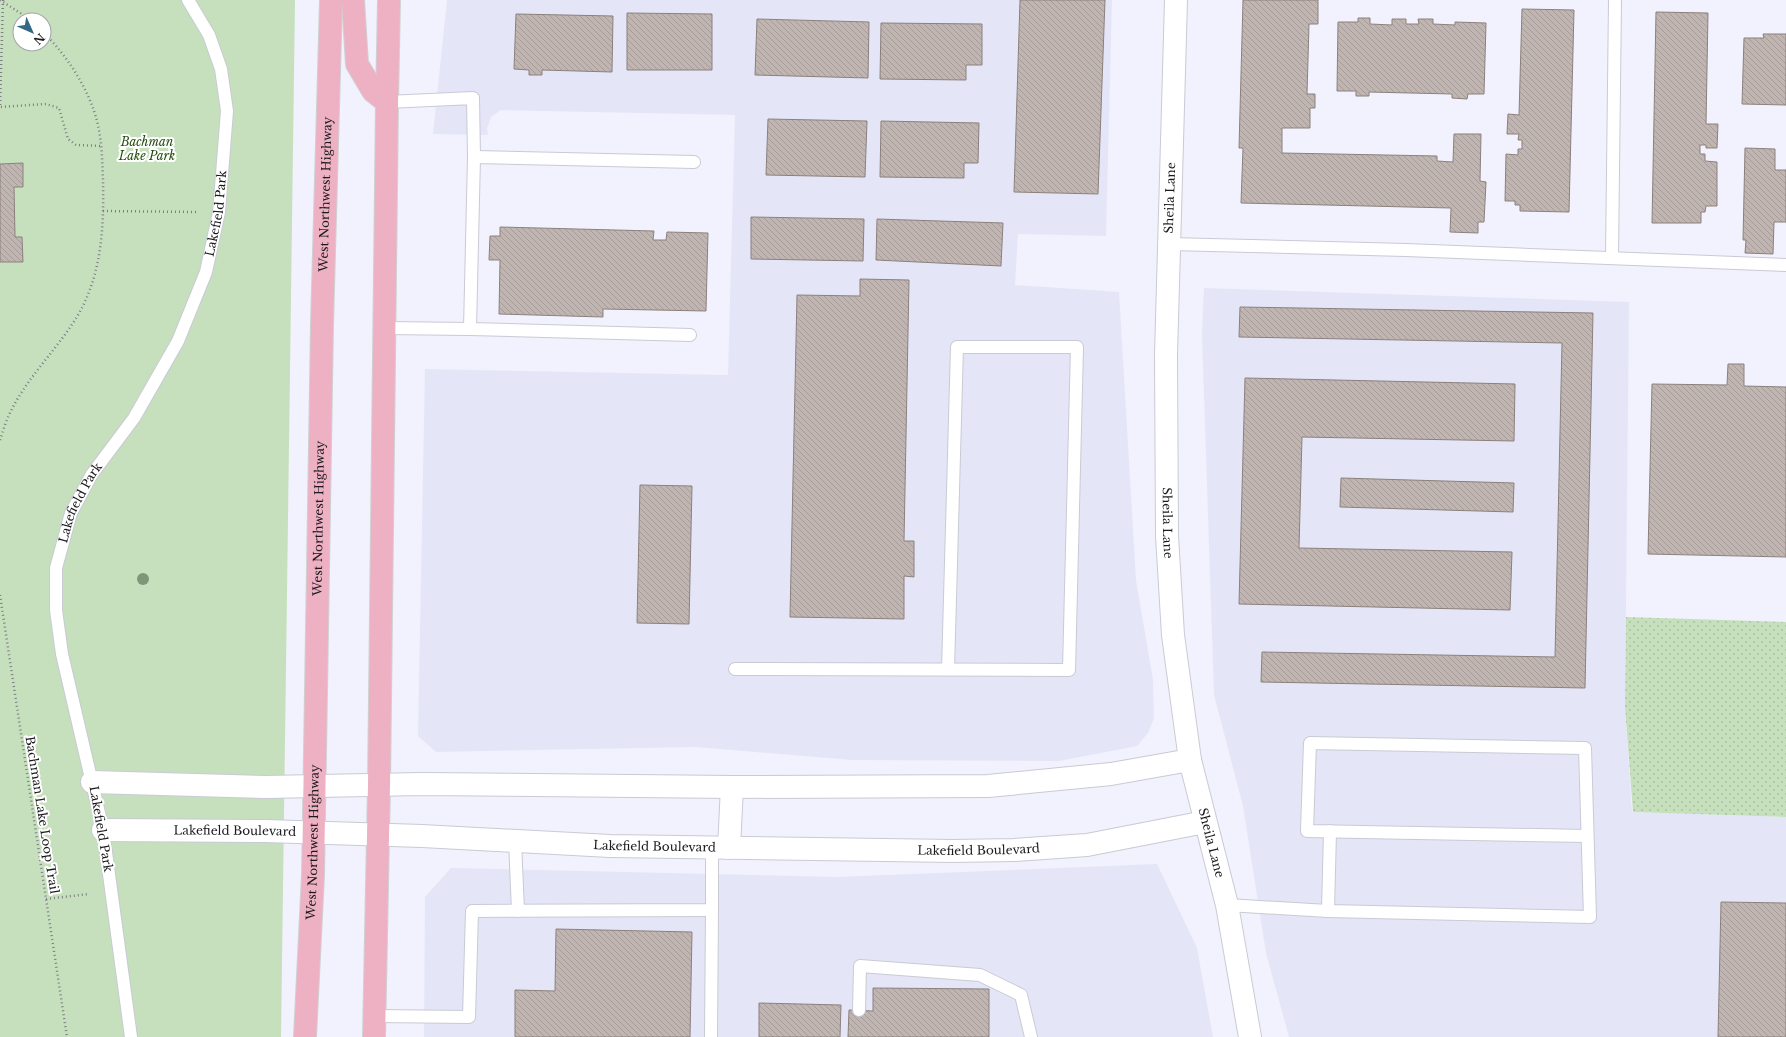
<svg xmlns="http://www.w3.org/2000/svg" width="1786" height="1037" font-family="'Libre Baskerville',serif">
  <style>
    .built { fill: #e4e6f8 }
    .grass { fill: url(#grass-dots) }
    .park { fill: #c6e0bd; fill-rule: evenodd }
    .building { fill: url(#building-back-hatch); stroke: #8b807d }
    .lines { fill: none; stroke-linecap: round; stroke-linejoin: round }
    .lane-casing { stroke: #c9cad4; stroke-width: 14 }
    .street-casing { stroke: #c9cad4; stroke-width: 24 }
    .primary-casing { stroke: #d1d1d2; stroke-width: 24 }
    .path { stroke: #7d7d85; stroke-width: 2.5; stroke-dasharray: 1 3; stroke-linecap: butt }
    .lane { stroke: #fff; stroke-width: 12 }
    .street { stroke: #fff; stroke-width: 22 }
    .primary { stroke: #eeb0c3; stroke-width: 22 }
    .tree { fill: #7e9778 }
    .labels { text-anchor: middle; stroke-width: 4; stroke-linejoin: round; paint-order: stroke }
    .park-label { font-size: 12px; font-style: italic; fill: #204c0b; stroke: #fff }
    .street-label { font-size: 12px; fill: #1a1a1e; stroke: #fff }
  </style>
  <defs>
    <pattern id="grass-dots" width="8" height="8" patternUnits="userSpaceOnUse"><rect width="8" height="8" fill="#c6e0bd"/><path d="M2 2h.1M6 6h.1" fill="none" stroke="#aac0a2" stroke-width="1.8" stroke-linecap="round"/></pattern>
    <pattern id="building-back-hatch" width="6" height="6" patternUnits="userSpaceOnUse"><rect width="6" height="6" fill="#c1b5b2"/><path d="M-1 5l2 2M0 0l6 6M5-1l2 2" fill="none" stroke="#a59b99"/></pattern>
  </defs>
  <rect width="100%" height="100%" fill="#f1f2fd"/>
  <g class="built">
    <path d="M447 0H1112L1106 236 1018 234 1015 285 1119 292 1136 580 1153 680 1154 718 1148 733 1137 746 1059 761 852 760 696 747 436 752 418 736 425 369 728 375 735 115 501 110 491 117 487 128 488 135 433 134Z"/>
    <path d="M1204 288 1629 302 1625 707 1632 812 1786 817V1037H1289L1266 953 1243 806 1214 695 1202 334Z"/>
    <path d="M1157 864 1197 948 1213 1037H424L425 897 451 868 838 877Z"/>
  </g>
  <path class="grass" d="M1626 617 1786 622V817L1633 812 1625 707Z"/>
  <path class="park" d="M0 0H295L281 1037H0ZM20 20H44V44H20Z"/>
  <g class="building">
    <path d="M1020 0H1105L1098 194 1014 192Z"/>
    <path d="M1243 0H1318V24H1309L1307 94H1315V108H1310V128H1282V153L1437 156V161L1453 162 1454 134H1481L1480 181 1486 182 1484 222H1478V233L1450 232 1451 208 1241 203 1243 148H1239Z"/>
    <path d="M1522 9 1574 10 1569 212 1520 211V205H1515V201H1505L1506 154 1518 155V149H1522V140H1518L1519 134H1507L1508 114 1519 115Z"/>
    <path d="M1656 12 1708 13 1706 124H1718L1717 148H1706V145H1700V154H1705V161L1717 162V206H1706L1705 212H1701V223H1652Z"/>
    <path d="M627 13 712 14V70H627Z"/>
    <path d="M516 14 613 16 612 72 542 70V75H529V70L514 69Z"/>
    <path d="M1358 18H1370V24L1392 25V19H1406V24H1419L1418 19H1433V24L1455 25V22L1486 23 1484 94H1468L1467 99 1452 98V94L1369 92V96H1356V91H1337L1338 22H1358Z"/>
    <path d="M757 19 869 22 868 78 755 75Z"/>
    <path d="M881 23 982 24V65H966V80L880 79Z"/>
    <path d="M1763 34H1786V105L1742 104 1744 38H1764Z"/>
    <path d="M768 119 867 121 865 177 766 175Z"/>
    <path d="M881 121 979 123 978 163H964V178L880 177Z"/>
    <path d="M1745 148 1775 149V170H1786V222H1774L1773 254 1745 253 1746 240H1743Z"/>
    <path d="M23 163V187H14L15 237H22L23 262H0V164Z"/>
    <path d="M751 217 864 219 863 261 751 259Z"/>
    <path d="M877 219 1003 223 1001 266 876 260Z"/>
    <path d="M500 227 654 231 653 240H666L667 232 708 233 706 311 603 309V317L499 314 500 260H489L490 236H500Z"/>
    <path d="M860 279 909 280 904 541H914V577L904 576V619L790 617 797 295 860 296Z"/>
    <path d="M1240 307 1593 313 1585 688 1261 682 1262 652 1555 657 1562 343 1239 337Z"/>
    <path d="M1728 364H1744V386L1786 387V557L1648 554 1652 384 1727 385Z"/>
    <path d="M1245 378 1515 384 1514 441 1302 437 1299 548 1512 552 1510 610 1239 604Z"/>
    <path d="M1341 478 1514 483 1513 512 1340 507Z"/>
    <path d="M640 485 692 486 689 624 637 623Z"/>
    <path d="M1721 902 1786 903V1037H1718Z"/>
    <path d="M556 929 692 932 690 1037H515V990L555 991Z"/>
    <path d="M873 988 989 989V1037H848L849 1010 873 1011Z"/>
    <path d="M759 1003 841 1005 840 1037H759Z"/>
  </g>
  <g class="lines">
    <g class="lane-casing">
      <g id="lane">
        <path d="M387 102 473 98 474 157"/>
        <path d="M1169 244 1406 250 1786 265"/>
        <path d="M1612 258 1615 0"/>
        <path d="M384 328 470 329"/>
        <path d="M690 335 470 329 474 157 694 162"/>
        <path d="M735 669 1069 670 1077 347H957L948 670"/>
        <path d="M515 841 518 911"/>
        <path d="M1227 905 1328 911 1590 917 1585 748 1310 743 1307 831 1587 836"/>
        <path d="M1328 911 1330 831"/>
        <path d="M859 1010 860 966 980 975 1021 995 1031 1037"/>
        <path d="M375 1016 469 1017 472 911 712 910V847"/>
        <path id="s1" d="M131 1037 103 830 62 654 56 610V568L71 513 92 474 134 418 178 341 206 272 219 212 227 111 221 69 209 35 188 0"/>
        <path d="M711 1037 712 910"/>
      </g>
    </g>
    <g class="street-casing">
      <g id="street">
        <path id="s2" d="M1176 0 1166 355 1167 536 1173 635 1190 760 1227 905 1250 1037"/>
        <path d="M92 782 266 787 422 784 732 787 988 786 1111 774 1190 760"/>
        <path id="s3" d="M103 830 266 831 422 836 610 846 953 851 1014 850 1087 845 1205 822"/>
        <path d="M729 848 732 787"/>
      </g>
    </g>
    <g class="primary-casing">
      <g id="primary">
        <path d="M353 0 357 64 373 91 387 102"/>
        <path id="s4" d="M305 1037 313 875 322 324 331 0"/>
        <path d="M374 1037 379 785 387 102 389 0"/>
      </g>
    </g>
    <g class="path">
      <path d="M0 0 31 20"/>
      <path d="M3 0 0 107 46 104 59 108 68 139 76 145 102 146"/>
      <path d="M103 211 197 212"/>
      <path d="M0 440C3 432 5 423 9 415 26 378 57 350 78 315 102 274 104 226 103 180 102 157 102 134 94 111 84 82 66 55 44 33"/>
      <path d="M0 595 67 1037"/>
      <path d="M46 899 89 894"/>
    </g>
    <use href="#lane" class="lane"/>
    <use href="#street" class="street"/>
    <use href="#primary" class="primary"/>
  </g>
  <circle class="tree" cx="143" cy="579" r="6"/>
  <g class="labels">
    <g class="park-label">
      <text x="147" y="146">Bachman<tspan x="147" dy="14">Lake Park</tspan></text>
    </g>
    <g class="street-label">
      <text dy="4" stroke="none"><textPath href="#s4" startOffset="843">West Northwest Highway</textPath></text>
      <text transform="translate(1170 198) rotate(-88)" y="4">Sheila Lane</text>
      <text dy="4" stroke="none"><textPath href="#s1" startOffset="870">Lakefield Park</textPath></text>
      <text dy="4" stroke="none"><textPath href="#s1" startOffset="546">Lakefield Park</textPath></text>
      <text dy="4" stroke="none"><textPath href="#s4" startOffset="519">West Northwest Highway</textPath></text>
      <text dy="4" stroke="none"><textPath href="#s2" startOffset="523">Sheila Lane</textPath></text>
      <text transform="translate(42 815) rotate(81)" y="4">Bachman Lake Loop Trail</text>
      <text transform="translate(101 829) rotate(80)" y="4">Lakefield Park</text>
      <text dy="4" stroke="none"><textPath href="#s3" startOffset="132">Lakefield Boulevard</textPath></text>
      <text dy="4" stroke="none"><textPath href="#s4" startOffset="195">West Northwest Highway</textPath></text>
      <text dy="4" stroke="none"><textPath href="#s2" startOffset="847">Sheila Lane</textPath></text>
      <text dy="4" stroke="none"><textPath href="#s3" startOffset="552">Lakefield Boulevard</textPath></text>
      <text dy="4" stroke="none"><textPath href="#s3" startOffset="876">Lakefield Boulevard</textPath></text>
    </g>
  </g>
  <g transform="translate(32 32) rotate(135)"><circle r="19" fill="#ffffff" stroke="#a3a3a5"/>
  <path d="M0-3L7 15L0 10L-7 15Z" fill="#336784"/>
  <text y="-6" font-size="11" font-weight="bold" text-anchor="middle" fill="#1a1a1e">N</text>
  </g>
</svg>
